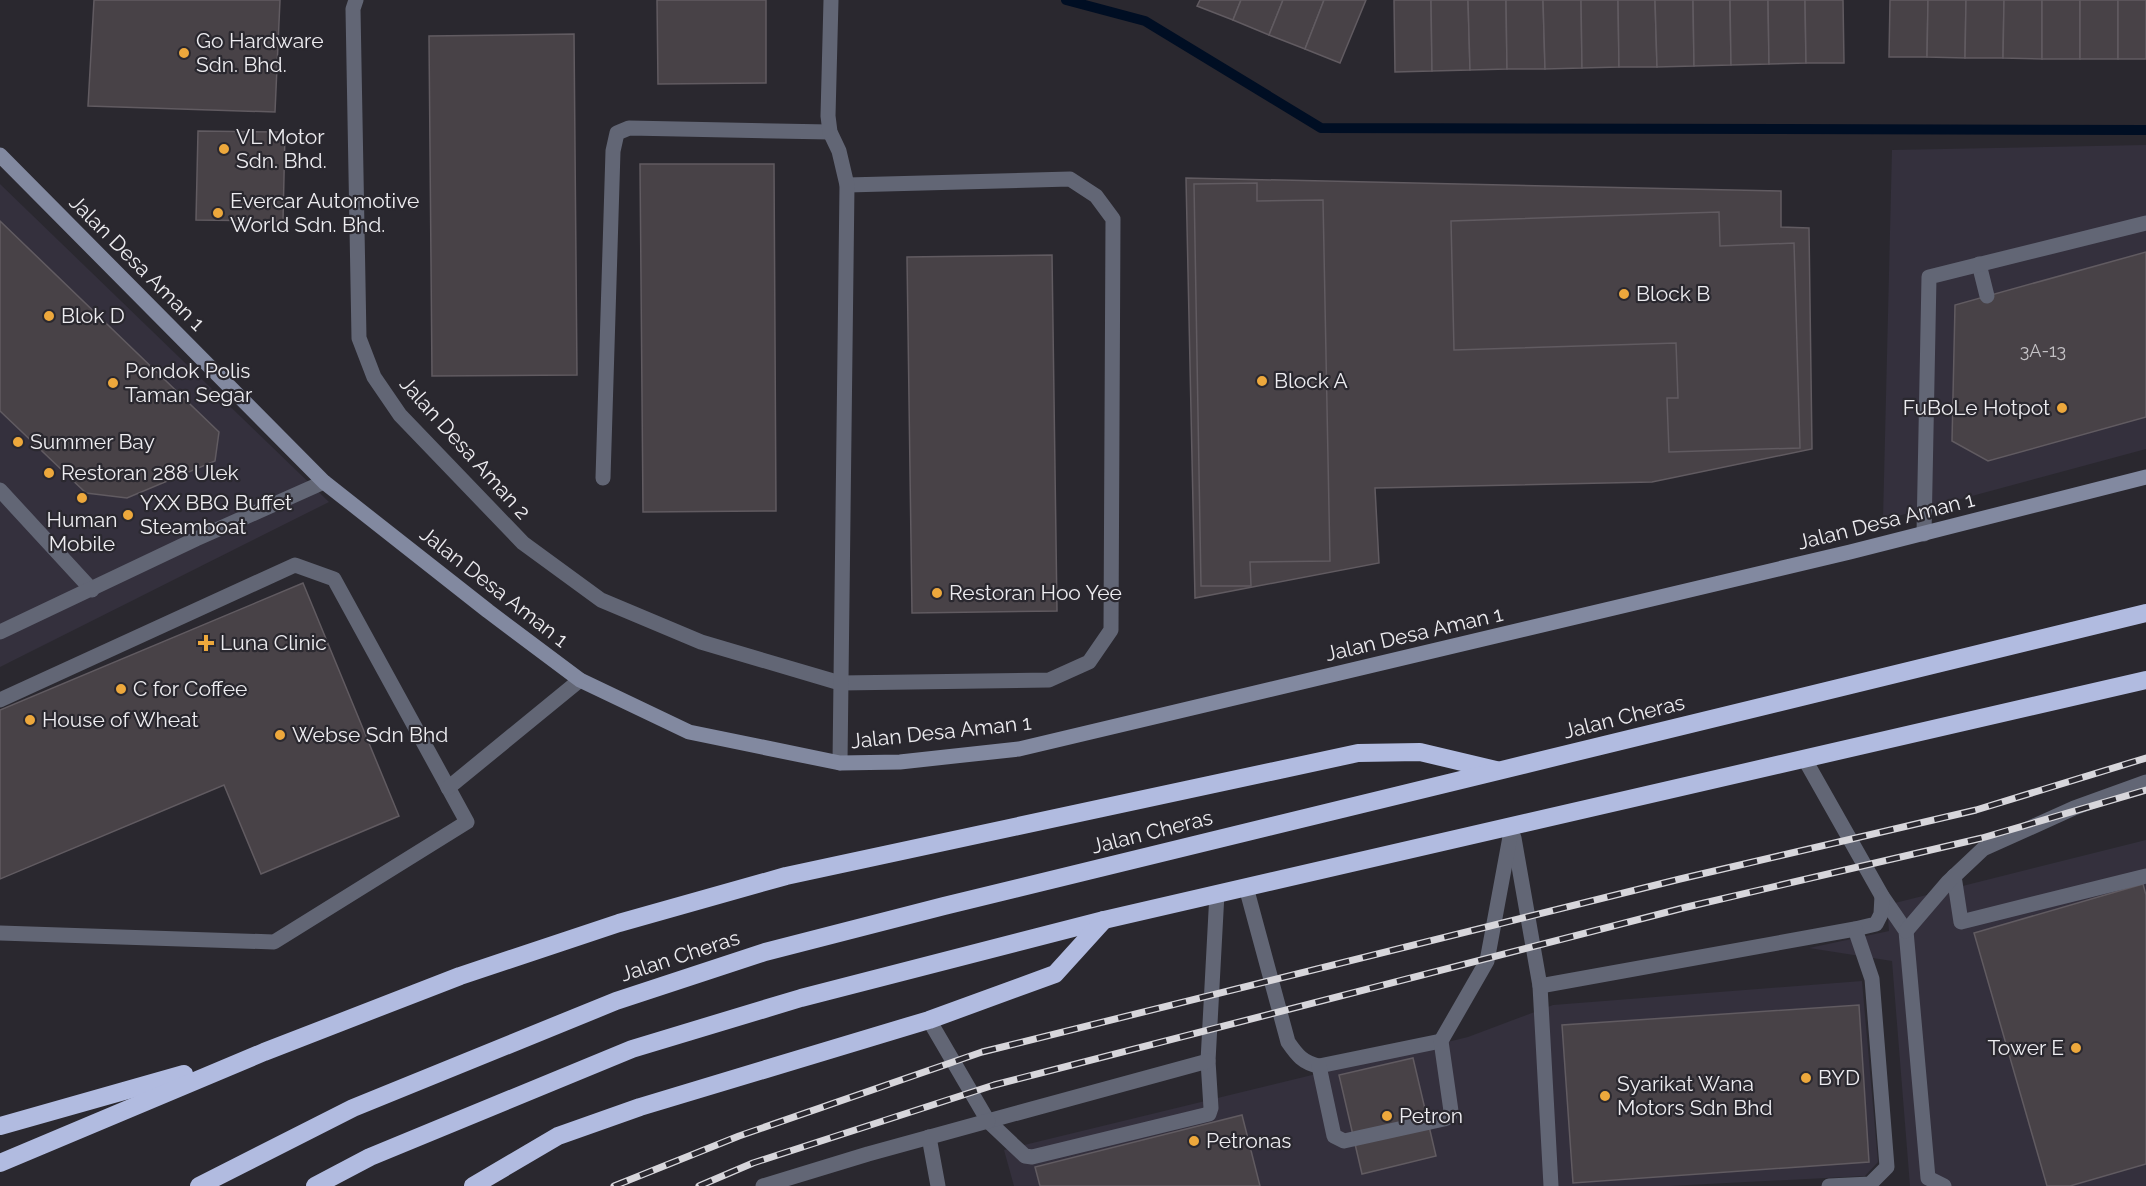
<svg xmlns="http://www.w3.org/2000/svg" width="2146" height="1186" font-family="Raleway,sans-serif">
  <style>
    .built { fill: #34303d }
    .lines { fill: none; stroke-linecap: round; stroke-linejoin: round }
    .stream { stroke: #000e23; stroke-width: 10 }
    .building { fill: #484247; stroke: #615b61; stroke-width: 1.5 }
    .lane { stroke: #626675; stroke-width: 15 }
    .street { stroke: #626675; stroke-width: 15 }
    .secondary { stroke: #8289a0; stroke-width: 15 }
    .highway { stroke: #b1bbe0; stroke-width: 18 }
    .rail-casing { stroke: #d7d6db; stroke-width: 7 }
    .rail { stroke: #2a282f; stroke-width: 4.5; stroke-dasharray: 14; stroke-linecap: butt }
    .poi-dot { fill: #eda83c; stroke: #2a282f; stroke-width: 2 }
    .labels { text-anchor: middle; stroke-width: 4.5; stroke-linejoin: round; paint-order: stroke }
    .number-label { font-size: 18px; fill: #c4c2c6 }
    .poi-label { font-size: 21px; fill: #edecf0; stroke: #2a282f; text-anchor: start }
    .street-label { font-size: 21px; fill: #edecf0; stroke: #2a282f }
  </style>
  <rect width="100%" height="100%" fill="#2a282f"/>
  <g class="built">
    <path d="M2146 145V449L1883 520 1892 150Z"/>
    <path d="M0 184 329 502 0 667Z"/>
    <path d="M2146 840V1186H1910L1892 961 1809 948 1889 931 1887 905Z"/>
    <path d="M1862 981 1878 1162 1865 1176 1669 1186H1014L1004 1150 1468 1037 1553 1005Z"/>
  </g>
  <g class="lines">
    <path class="stream" d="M1066 0 1145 21 1321 128 2146 130"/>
  </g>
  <g class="building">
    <path d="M94 0H280L275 112 88 106Z"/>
    <path d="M657 0H766V83L658 84Z"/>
    <path d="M1200 0H1241L1233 20 1197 6Z"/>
    <path d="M1241 0H1283L1269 35 1233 20Z"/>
    <path d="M1283 0H1324L1305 49 1269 35Z"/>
    <path d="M1324 0H1366L1340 63 1305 49Z"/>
    <path d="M1394 0H1431L1432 71 1395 72Z"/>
    <path d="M1431 0H1468L1470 70 1432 71Z"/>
    <path d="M1468 0H1506L1507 69 1470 70Z"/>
    <path d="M1506 0H1543L1545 69H1507Z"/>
    <path d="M1543 0H1581L1582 68 1545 69Z"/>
    <path d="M1581 0H1618L1619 67 1582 68Z"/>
    <path d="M1618 0H1655L1657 67H1619Z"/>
    <path d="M1655 0H1693L1694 66 1657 67Z"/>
    <path d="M1693 0H1730L1731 65 1694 66Z"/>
    <path d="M1730 0H1768L1769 64 1731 65Z"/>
    <path d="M1768 0H1805L1806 63 1769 64Z"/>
    <path d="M1805 0H1843L1844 63H1806Z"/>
    <path d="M1890 0H1928L1927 57H1889Z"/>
    <path d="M1928 0H1966L1965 58 1927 57Z"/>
    <path d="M1966 0H2004L2003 58H1965Z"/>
    <path d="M2004 0H2042V59L2003 58Z"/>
    <rect x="2042" y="0" width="38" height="59"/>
    <rect x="2080" y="0" width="38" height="59"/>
    <rect x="2118" y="0" width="28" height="59"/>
    <path d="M574 34 577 375 432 376 429 36Z"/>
    <path d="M198 131 285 132 283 221 196 220Z"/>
    <path d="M640 164H774L776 511 643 512Z"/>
    <path d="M1186 178 1781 191V227L1809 228 1812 449 1652 482 1375 488 1379 563 1195 598Z"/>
    <path d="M1257 183V201L1323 200 1330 561 1250 562 1251 586H1201L1194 184Z"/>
    <path d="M1719 212 1720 246 1794 243 1800 448 1669 452 1667 398H1678L1676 343 1454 350 1451 221Z"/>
    <path d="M0 221 219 432 215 461 127 498 86 493 0 411Z"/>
    <path d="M2146 252V417L1988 461 1952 441 1955 305Z"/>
    <path d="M1052 255 1057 611 912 613 907 257Z"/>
    <path d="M303 583 399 816 261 874 224 785 0 879V710Z"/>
    <path d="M2143 884 2146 895V1164L2070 1186H2047L1974 933Z"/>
    <path d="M1859 1005 1869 1162 1573 1183 1562 1025Z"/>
    <path d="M1413 1058 1436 1156 1362 1174 1339 1075Z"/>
    <path d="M1242 1115 1260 1186H1040L1035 1167Z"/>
  </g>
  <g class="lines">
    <g class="lane">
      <path d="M1979 264 1987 296"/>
      <path d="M603 478 613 151 617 133 629 128 830 132"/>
      <path d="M1924 534 1929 277 2146 223"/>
      <path d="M0 700 295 565 334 579 467 822 274 942 0 933"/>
      <path d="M1804 758 1882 896 1906 931 1928 1178 1944 1186"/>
      <path d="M448 788 580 680"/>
      <path d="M1514 838 1540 986 1551 1186"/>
      <path d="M1954 876 1961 922 2146 876"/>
      <path d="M1246 887 1288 1042C1297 1055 1303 1063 1319 1066L1441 1041"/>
      <path d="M1906 931 1948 882 1983 849 2074 808 2146 782"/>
      <path d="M1540 986 1855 929 1876 924 1881 914 1882 896"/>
      <path d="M929 1020 988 1121 1025 1156 1032 1157 1209 1114 1211 1108 1208 1061 1217 893"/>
      <path d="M1319 1066 1334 1136 1344 1141 1444 1119 1449 1117 1451 1111 1441 1041 1487 961 1512 826"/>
      <path d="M988 1121 1208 1061"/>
      <path d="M1829 1186 1870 1184 1887 1167 1872 979 1855 929"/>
    </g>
    <g class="street">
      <path d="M356 0 353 9 359 338 374 377 400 415 523 543 601 600 701 642 840 683 1049 680 1089 662 1111 630 1113 219 1096 196 1070 179 847 185"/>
      <path d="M831 0 828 116 830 132 839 151 847 185 840 763"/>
      <path d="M0 490 92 590"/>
      <path d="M0 632 196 539 324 482"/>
      <path d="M929 1137 938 1186"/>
      <path d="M763 1186 868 1154 988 1121"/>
    </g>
    <path class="secondary" d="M0 155 324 482 488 611 580 680 689 732 840 763 900 762 1019 749 1850 552 2146 477"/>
    <g class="highway">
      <path d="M0 1126 184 1074"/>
      <path d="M0 1163 264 1052 460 976 619 923 786 876 1358 753 1420 752 1496 770"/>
      <path d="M199 1186 353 1108 616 1001 765 952 944 906 2146 613"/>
      <path d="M315 1186 370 1157 632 1049 801 998 1104 920 2146 680"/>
      <path d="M473 1186 558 1136 640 1107 929 1020 1055 974 1104 920"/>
    </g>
    <g class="rail-casing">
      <g id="rail">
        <path d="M614 1186 739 1136 982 1052 1680 879 1976 810 2146 758"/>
        <path d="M699 1186 753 1163 994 1085 1687 907 1982 838 2146 790"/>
      </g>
    </g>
    <use href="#rail" class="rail"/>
  </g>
  <g class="poi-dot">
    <circle cx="184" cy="53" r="6"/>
    <circle cx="224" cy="149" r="6"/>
    <circle cx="218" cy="213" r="6"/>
    <circle cx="1624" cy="294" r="6"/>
    <circle cx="49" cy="316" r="6"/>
    <circle cx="1262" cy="381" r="6"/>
    <circle cx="113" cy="383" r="6"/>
    <circle cx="2062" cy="408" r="6"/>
    <circle cx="18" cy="442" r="6"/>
    <circle cx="49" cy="473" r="6"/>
    <circle cx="82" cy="498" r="6"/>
    <circle cx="128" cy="515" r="6"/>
    <circle cx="937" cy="593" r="6"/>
    <path d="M203 634h6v6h6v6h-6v6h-6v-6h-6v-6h6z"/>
    <circle cx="121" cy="689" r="6"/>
    <circle cx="30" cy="720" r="6"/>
    <circle cx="280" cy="735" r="6"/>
    <circle cx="2076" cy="1048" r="6"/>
    <circle cx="1806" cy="1078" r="6"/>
    <circle cx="1605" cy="1096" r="6"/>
    <circle cx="1387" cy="1116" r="6"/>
    <circle cx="1194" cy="1141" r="6"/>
  </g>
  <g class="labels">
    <g class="number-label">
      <text x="2043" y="357">3A-13</text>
    </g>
    <g class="poi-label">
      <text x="196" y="48">Go Hardware<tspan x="196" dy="24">Sdn. Bhd.</tspan></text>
      <text x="236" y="144">VL Motor<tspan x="236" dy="24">Sdn. Bhd.</tspan></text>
      <text x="230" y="208">Evercar Automotive<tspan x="230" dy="24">World Sdn. Bhd.</tspan></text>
      <text x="1636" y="301">Block B</text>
      <text x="61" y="323">Blok D</text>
      <text x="125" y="378">Pondok Polis<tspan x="125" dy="24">Taman Segar</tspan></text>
      <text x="1274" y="388">Block A</text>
      <text x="2050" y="415" text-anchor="end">FuBoLe Hotpot</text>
      <text x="30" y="449">Summer Bay</text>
      <text x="61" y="480">Restoran 288 Ulek</text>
      <text x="140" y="510">YXX BBQ Buffet<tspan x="140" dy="24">Steamboat</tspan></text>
      <text x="82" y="527" text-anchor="middle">Human<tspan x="82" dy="24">Mobile</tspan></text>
      <text x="949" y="600">Restoran Hoo Yee</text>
      <text x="220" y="650">Luna Clinic</text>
      <text x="133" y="696">C for Coffee</text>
      <text x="42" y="727">House of Wheat</text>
      <text x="292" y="742">Webse Sdn Bhd</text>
      <text x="2064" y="1055" text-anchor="end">Tower E</text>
      <text x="1818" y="1085">BYD</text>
      <text x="1617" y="1091">Syarikat Wana<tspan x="1617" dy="24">Motors Sdn Bhd</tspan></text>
      <text x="1399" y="1123">Petron</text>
      <text x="1206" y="1148">Petronas</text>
    </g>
    <g class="street-label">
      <text transform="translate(137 263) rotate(45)" y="7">Jalan Desa Aman 1</text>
      <text transform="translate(465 448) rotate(48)" y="7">Jalan Desa Aman 2</text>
      <text transform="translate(1886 521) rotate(-14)" y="7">Jalan Desa Aman 1</text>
      <text transform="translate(494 587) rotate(38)" y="7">Jalan Desa Aman 1</text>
      <text transform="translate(1414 634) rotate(-13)" y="7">Jalan Desa Aman 1</text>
      <text transform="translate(1624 717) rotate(-14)" y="7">Jalan Cheras</text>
      <text transform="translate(941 732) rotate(-6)" y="7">Jalan Desa Aman 1</text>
      <text transform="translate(1152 832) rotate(-14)" y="7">Jalan Cheras</text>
      <text transform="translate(680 956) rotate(-18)" y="7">Jalan Cheras</text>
    </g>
  </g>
</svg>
